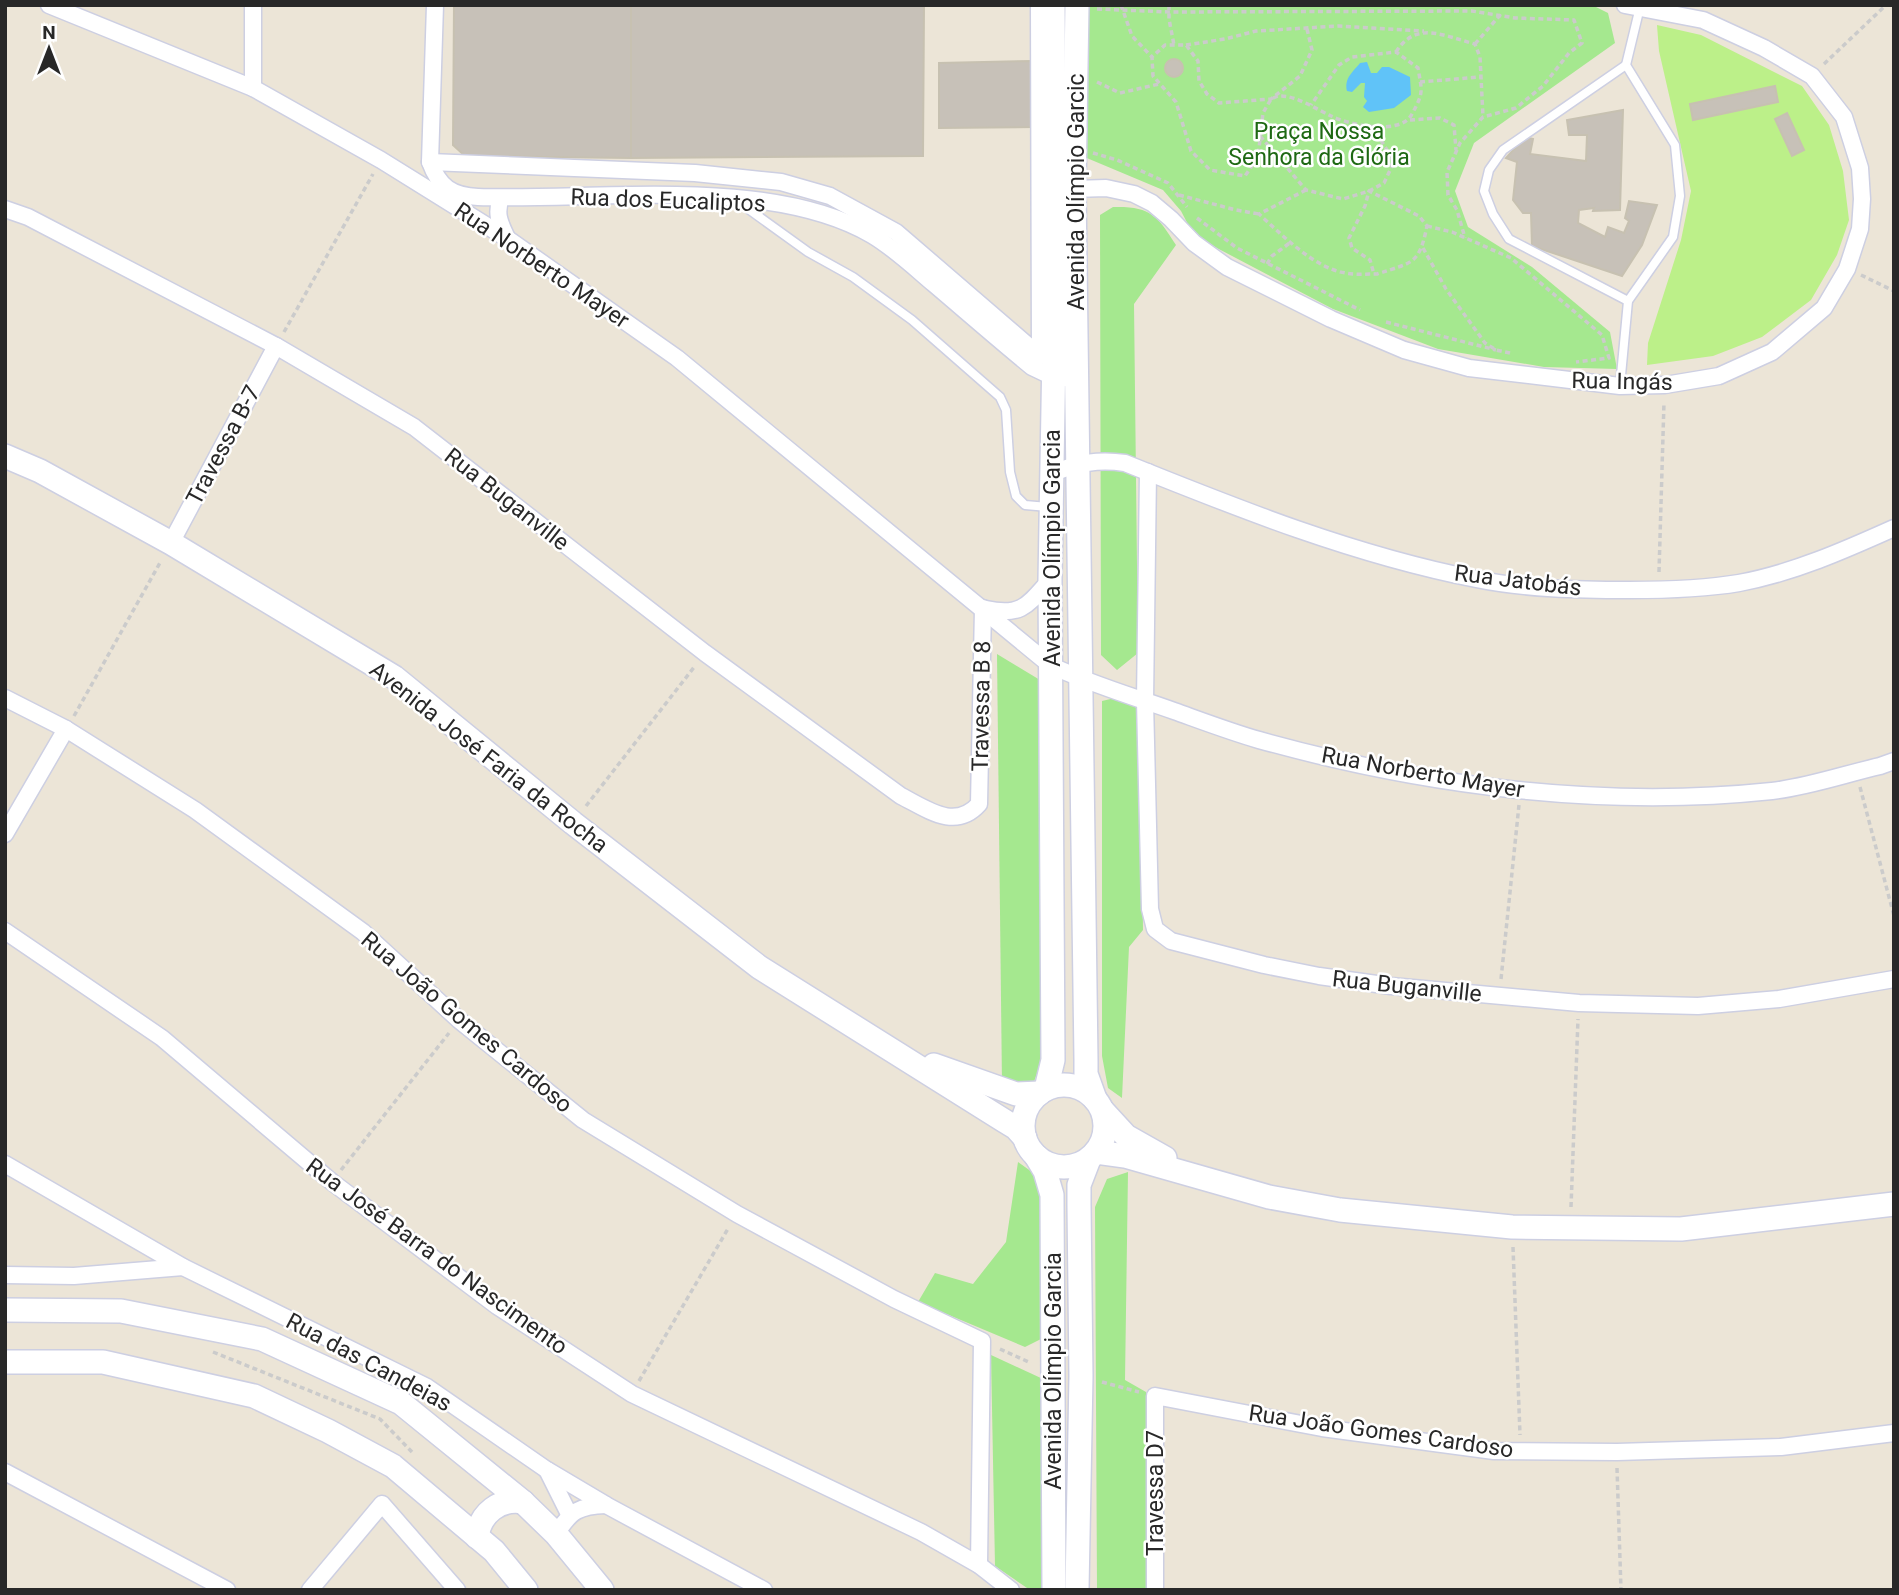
<svg xmlns="http://www.w3.org/2000/svg" width="1899" height="1595" font-family="Roboto,sans-serif">
  <style>
    .green { fill: #a5e88f }
    .pitch { fill: #bcf089 }
    .water { fill: #60c3f8 }
    .building { fill: #c7c1b8; stroke: #c7c1b1; stroke-width: 2 }
    .lines { fill: none; stroke-linecap: round; stroke-linejoin: round }
    .lane-casing { stroke: #cdcfe2; stroke-width: 11 }
    .street-casing { stroke: #cdcfe2; stroke-width: 19 }
    .secondary-casing { stroke: #cdcfe2; stroke-width: 26 }
    .path { stroke: #cbcbcb; stroke-width: 3.5; stroke-dasharray: 5 3.5; stroke-linecap: butt }
    .lane { stroke: #fff; stroke-width: 8 }
    .street { stroke: #fff; stroke-width: 16 }
    .secondary { stroke: #fff; stroke-width: 23 }
    .labels { text-anchor: middle; stroke-width: 5; stroke-linejoin: round; paint-order: stroke }
    .park-label { font-size: 23px; fill: #1e6913; stroke: #fff }
    .street-label { font-size: 23px; fill: #282828; stroke: #fff }
  </style>
  <rect width="100%" height="100%" fill="#ece5d7"/>
  <g class="green">
    <path d="M1083 5H1577L1594 6 1608 13 1615 43 1474 143 1455 191 1468 227 1532 267 1610 332 1617 369 1544 367 1438 349 1333 309 1194 236 1181 211 1163 190 1082 156Z"/>
    <path d="M1113 207C1150 206 1157 215 1176 245L1134 304 1138 653 1117 670 1101 655 1100 215Z"/>
    <path d="M997 654 1040 680 1044 1056 1033 1084H1002Z"/>
    <path d="M1119 697 1140 708 1143 930 1129 947 1122 1098 1108 1088 1102 1056V701Z"/>
    <path d="M1018 1162 1032 1172 1044 1198 1043 1338 1025 1347 918 1302 935 1273 973 1284 1006 1242Z"/>
    <path d="M1128 1172 1125 1380 1146 1392 1150 1590H1097L1095 1207 1107 1179Z"/>
    <path d="M991 1355 1043 1379 1045 1590H1030L995 1566Z"/>
  </g>
  <path class="pitch" d="M1657 25 1701 35 1802 86 1829 125 1843 171 1849 220 1837 255 1811 300 1762 337 1713 356 1647 365 1648 343 1681 240 1691 191 1659 51Z"/>
  <path class="water" d="M1367 62 1371 73H1377L1382 67H1389L1410 77 1411 95 1394 108 1369 112 1363 107 1367 101 1364 97 1365 83H1361L1352 92 1347 91C1344 78 1353 72 1360 63Z"/>
  <g class="building">
    <path d="M454 5H631V158L465 156 453 145Z"/>
    <path d="M631 5H924L923 156 631 158Z"/>
    <circle cx="1174" cy="68" r="9"/>
    <path d="M1033 61 1034 127 939 128V63Z"/>
    <path d="M1775 86 1778 102 1693 120 1690 104Z"/>
    <path d="M1623 110 1620 210 1593 211 1594 208 1579 210 1578 223 1605 237 1608 227 1624 233 1629 221 1625 218 1629 201 1657 205 1642 245 1622 276 1532 246 1531 213H1523L1513 200 1517 162 1506 158 1525 137 1533 139 1530 154 1586 161 1587 135H1569L1567 120Z"/>
    <path d="M1787 113 1804 150 1792 156 1775 119Z"/>
  </g>
  <g class="lines">
    <g class="lane-casing">
      <g id="lane">
        <path d="M1626 65 1503 150 1489 170 1484 191 1493 214 1509 239 1628 301"/>
        <path d="M740 203 808 252 853 277 912 320 1000 397 1006 410 1010 472 1016 496 1025 505 1048 507"/>
        <path d="M1620 386 1628 301 1673 237 1680 196 1675 145 1626 65 1640 7"/>
      </g>
    </g>
    <g class="street-casing">
      <g id="street">
        <path d="M49 5 253 88 381 160 508 239 677 358 1050 665C1090 684 1132 696 1174 711 1202 721 1231 732 1259 740 1424 786 1601 809 1772 791 1808 787 1845 774 1880 766L1894 761"/>
        <path d="M435 5 430 162C439 187 452 196 478 197 595 201 769 175 872 235 894 248 914 267 934 284 967 312 999 340 1032 367L1053 377 1077 379"/>
        <path d="M253 88V5"/>
        <path d="M430 162 695 173 781 182 830 196 896 232 1040 356 1039 5"/>
        <path d="M1074 189 1106 188 1134 194 1152 203 1171 219 1194 243 1227 267 1331 319 1404 350 1469 368 1620 386 1665 385 1719 376 1772 352 1824 308 1847 269 1860 229 1862 199 1860 168 1844 117 1812 76 1764 48 1703 20 1625 5"/>
        <path d="M501 198C495 214 500 223 507 238"/>
        <path d="M5 209 28 217 276 346 414 427 705 653 901 796C927 809 955 831 979 804L983 608"/>
        <path d="M1148 472 1145 701 1150 909 1155 929 1171 941 1264 965 1319 976 1391 986 1579 1003 1698 1006 1779 999 1894 979"/>
        <path d="M1053 473C1078 463 1098 459 1125 463 1239 509 1354 555 1476 579 1525 589 1578 590 1629 590 1665 590 1704 589 1739 583 1793 573 1845 550 1894 528"/>
        <path d="M171 543 276 346"/>
        <path d="M986 609C1021 617 1028 605 1050 580"/>
        <path d="M5 698 66 729 195 810 363 932 459 1020 583 1120 737 1214 894 1299 982 1341 979 1565"/>
        <path d="M5 834 66 729"/>
        <path d="M5 931 162 1038 332 1182 497 1306 632 1394 921 1532 979 1565 1011 1590"/>
        <path d="M5 1164 183 1267 427 1387 547 1470 606 1505 764 1590"/>
        <path d="M5 1275 74 1276 183 1267"/>
        <path d="M547 1470 569 1514"/>
        <path d="M5 1472 227 1590"/>
        <path d="M556 1534C571 1511 578 1506 606 1505"/>
        <path d="M310 1590 382 1504 457 1590"/>
        <path d="M1155 1590V1396L1322 1428 1494 1451 1617 1452 1781 1447 1894 1433"/>
      </g>
    </g>
    <g class="secondary-casing">
      <g id="secondary">
        <path d="M1077 5 1074 189 1086 1060V1074L1095 1099"/>
        <path d="M5 456 40 471 171 543 394 677 573 823 759 967 1003 1120 1016 1128 1025 1138"/>
        <path d="M934 1065 1016 1094 1040 1093"/>
        <circle cx="1064" cy="1126" r="41"/>
        <path d="M1046 1089 1053 1060 1050 580 1055 293 1053 5"/>
        <path d="M1103 1111 1126 1136 1165 1158"/>
        <path d="M1096 1152 1125 1156 1269 1197 1340 1210 1512 1227 1681 1229 1894 1204"/>
        <path d="M1036 1156 1045 1171 1052 1195 1054 1590"/>
        <path d="M5 1310 121 1311 262 1339 401 1403 523 1502 556 1534 602 1590"/>
        <path d="M5 1362H103L254 1396 328 1431 393 1466 494 1551 526 1590"/>
        <path d="M477 1537C480 1513 500 1498 523 1502"/>
        <path d="M1077 1590 1081 1376 1079 1205V1185L1089 1159"/>
      </g>
    </g>
    <g class="path">
      <path d="M1121 5 1132 36 1152 57"/>
      <path d="M1169 5V19L1174 45"/>
      <path d="M1097 9 1169 12 1472 11 1515 18 1574 20 1582 43 1569 53 1543 86 1516 108 1483 117 1460 143 1447 172 1448 195 1457 210 1465 238"/>
      <path d="M1307 29 1312 50 1300 76 1271 99 1219 103 1207 94 1199 81 1198 61 1186 45H1165L1152 57 1153 76 1176 102 1191 151 1210 170 1245 176 1258 157 1263 113 1271 99C1274 98 1278 95 1281 96 1297 96 1318 110 1331 116 1350 125 1401 136 1412 114 1424 92 1422 92 1418 68L1396 52 1352 57 1339 65 1311 105"/>
      <path d="M1475 44 1501 14"/>
      <path d="M1186 45 1225 39 1256 31 1339 26 1424 31"/>
      <path d="M1396 52C1416 20 1444 36 1475 44L1480 57 1483 117"/>
      <path d="M1824 64 1886 5"/>
      <path d="M1097 82 1120 93 1159 84"/>
      <path d="M1420 82 1480 77"/>
      <path d="M1410 120 1440 118 1454 125 1456 150"/>
      <path d="M1260 136 1306 190 1343 199 1369 191 1384 183 1392 166 1387 150 1372 126"/>
      <path d="M1093 153 1117 160 1168 183 1187 207"/>
      <path d="M1306 190 1259 214C1281 234 1315 269 1346 273 1355 275 1365 274 1374 274H1377C1413 262 1419 265 1427 226L1419 216 1369 191 1365 206 1349 238 1352 248 1370 260 1374 274"/>
      <path d="M1179 195 1236 210 1259 214"/>
      <path d="M1197 218 1237 248 1360 310"/>
      <path d="M1427 226 1452 232 1511 258 1602 335 1609 358 1576 362"/>
      <path d="M1423 248 1446 289 1485 343 1496 350 1510 353"/>
      <path d="M1267 264 1272 256 1291 242"/>
      <path d="M1861 275 1894 291"/>
      <path d="M1386 322 1496 350"/>
      <path d="M284 332 373 174"/>
      <path d="M1659 572 1664 402"/>
      <path d="M74 716 161 561"/>
      <path d="M1860 787 1894 916"/>
      <path d="M586 806 695 666"/>
      <path d="M1501 979 1519 805"/>
      <path d="M341 1170 449 1033"/>
      <path d="M1571 1207 1578 1019"/>
      <path d="M1513 1247 1520 1435"/>
      <path d="M1000 1349 1031 1363"/>
      <path d="M213 1352 380 1419 412 1452"/>
      <path d="M639 1381 729 1227"/>
      <path d="M1102 1382 1139 1392"/>
      <path d="M1617 1468 1621 1590"/>
    </g>
    <use href="#lane" class="lane"/>
    <use href="#street" class="street"/>
    <use href="#secondary" class="secondary"/>
  </g>
  <g class="labels">
    <g class="park-label">
      <text x="1319" y="139">Praça Nossa<tspan x="1319" dy="26">Senhora da Glória</tspan></text>
    </g>
    <g class="street-label">
      <text transform="translate(1076 192) rotate(-90)" y="8">Avenida Olímpio Garcic</text>
      <text transform="translate(668 200) rotate(2)" y="8">Rua dos Eucaliptos</text>
      <text transform="translate(542 265) rotate(34)" y="8">Rua Norberto Mayer</text>
      <text transform="translate(1622 381) rotate(1)" y="8">Rua Ingás</text>
      <text transform="translate(223 445) rotate(-62)" y="8">Travessa B-7</text>
      <text transform="translate(507 499) rotate(38)" y="8">Rua Buganville</text>
      <text transform="translate(1052 548) rotate(-90)" y="8">Avenida Olímpio Garcia</text>
      <text transform="translate(1518 580) rotate(7)" y="8">Rua Jatobás</text>
      <text transform="translate(981 706) rotate(-89)" y="8">Travessa B 8</text>
      <text transform="translate(489 757) rotate(38)" y="8">Avenida José Faria da Rocha</text>
      <text transform="translate(1423 772) rotate(10)" y="8">Rua Norberto Mayer</text>
      <text transform="translate(1407 986) rotate(6)" y="8">Rua Buganville</text>
      <text transform="translate(467 1022) rotate(40)" y="8">Rua João Gomes Cardoso</text>
      <text transform="translate(437 1256) rotate(36)" y="8">Rua José Barra do Nascimento</text>
      <text transform="translate(369 1362) rotate(28)" y="8">Rua das Candeias</text>
      <text transform="translate(1053 1371) rotate(-90)" y="8">Avenida Olímpio Garcia</text>
      <text transform="translate(1381 1431) rotate(8)" y="8">Rua João Gomes Cardoso</text>
      <text transform="translate(1155 1493) rotate(-90)" y="8">Travessa D7</text>
    </g>
  </g>
  <rect width="1899" height="1595" fill="none" stroke="#282828" stroke-width="14"/>
  <g transform="translate(49 49)" stroke="#ffffff" stroke-width="5" paint-order="stroke">
  <path d="M0-5L12 26L0 18L-12 26Z" fill="#282828"/>
  <text y="-10" font-size="19" font-weight="bold" text-anchor="middle" fill="#282828">N</text>
  </g>
</svg>
